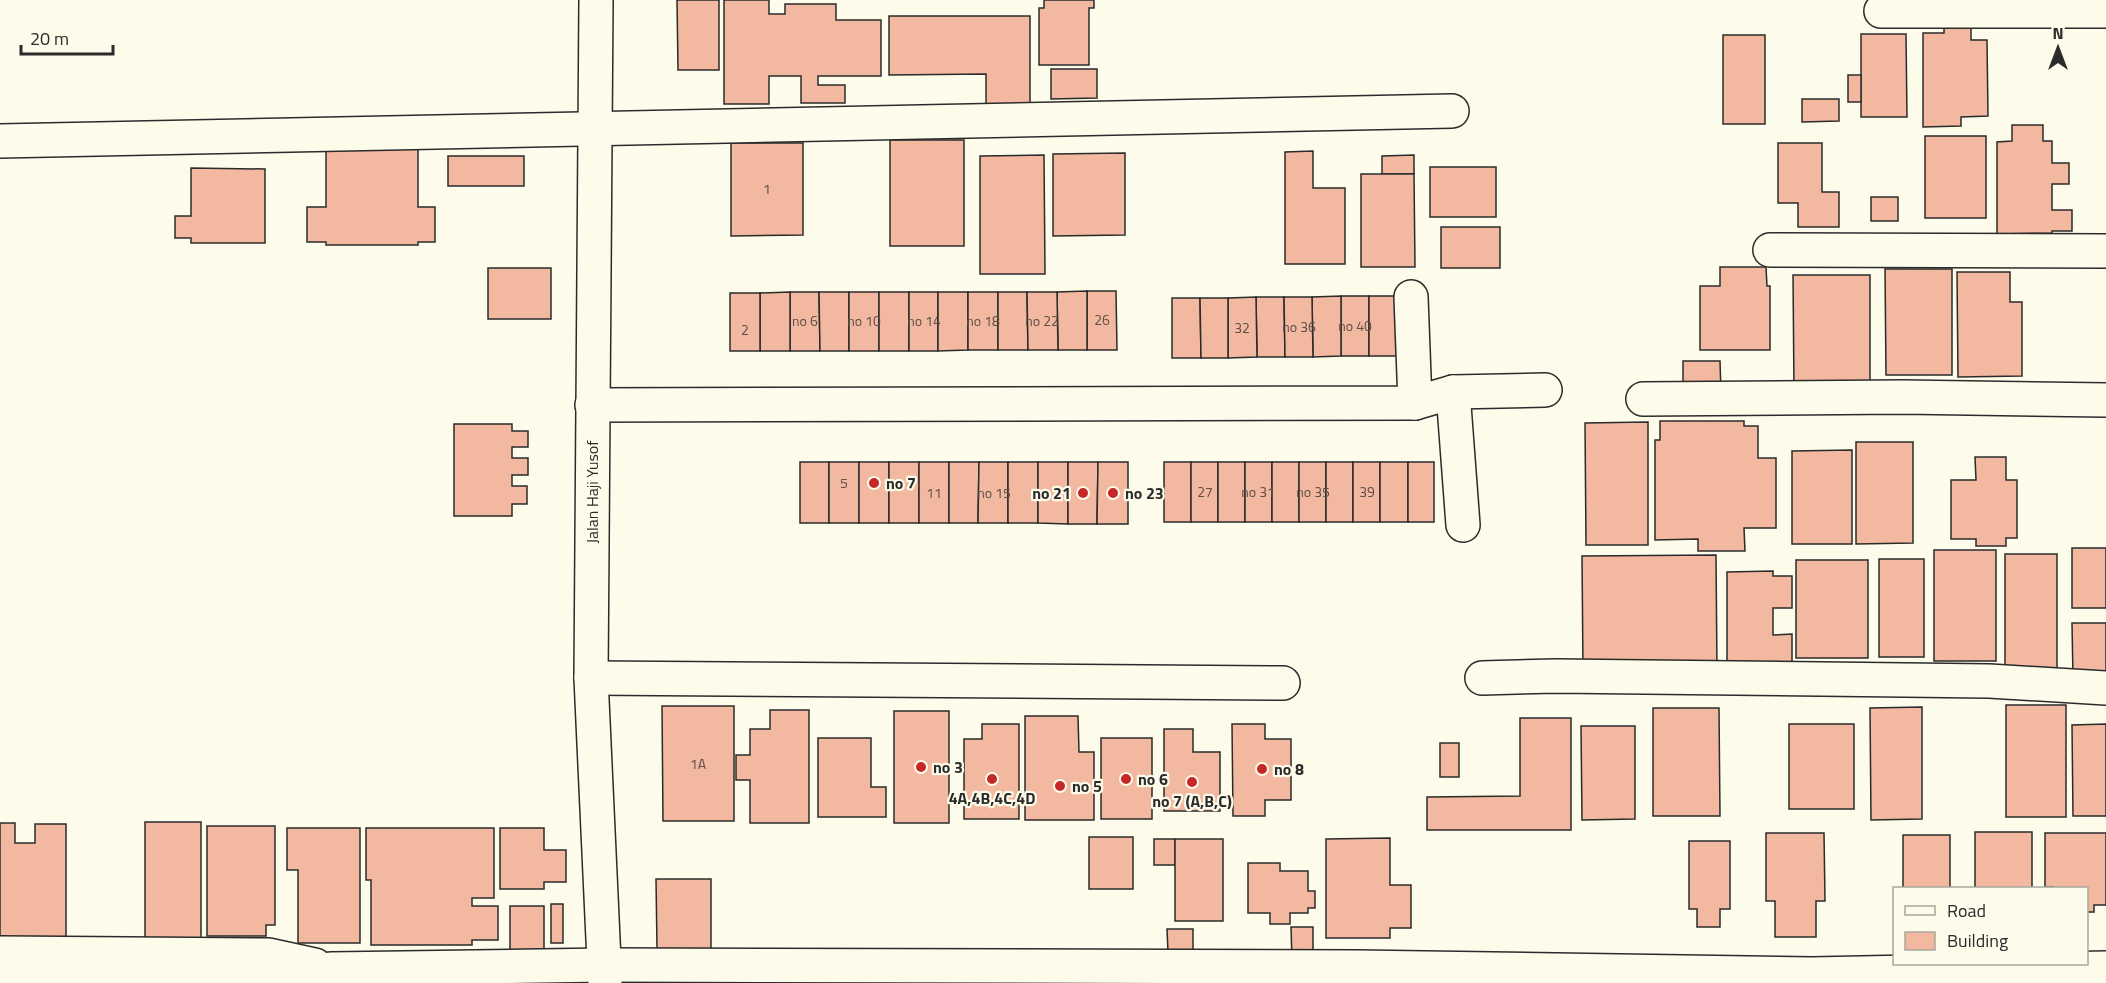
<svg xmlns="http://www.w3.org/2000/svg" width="2106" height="983" font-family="'Titillium Web',sans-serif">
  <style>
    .building { fill: #f2b8a0; stroke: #2b2b2b; stroke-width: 1.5 }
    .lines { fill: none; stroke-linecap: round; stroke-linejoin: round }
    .minor-casing { stroke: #2b2b2b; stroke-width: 36 }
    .minor { stroke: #fdfbea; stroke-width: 33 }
    .poi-dot { fill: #c62828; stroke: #fdfbea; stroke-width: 2 }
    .labels { text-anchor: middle; stroke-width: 4.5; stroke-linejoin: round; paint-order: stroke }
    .number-label { font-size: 14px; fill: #5d4e48 }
    .poi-label { font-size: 16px; font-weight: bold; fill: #2b2b2b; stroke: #fdfbea; text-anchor: start }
    .street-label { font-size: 16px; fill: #2b2b2b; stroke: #fdfbea }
  </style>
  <rect width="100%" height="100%" fill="#fdfbea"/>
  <g class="building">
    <path d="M677 0H719V70H678Z"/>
    <path d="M724 0H769V14H785V4H836V20H881V76H818V85H845V103H801V76H769V104H724Z"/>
    <path d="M1044 0H1094V8H1089V65H1039V8H1044Z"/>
    <path d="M889 16H1030V107H986V74L889 75Z"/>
    <path d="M1944 22H1971V40H1987L1988 116 1961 117V126L1923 127V33H1944Z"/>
    <path d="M1861 34H1906L1907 117H1861Z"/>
    <rect x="1723" y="35" width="42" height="89"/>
    <path d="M1051 69H1097V98L1051 99Z"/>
    <rect x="1848" y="75" width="13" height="27"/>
    <path d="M1802 99H1839V121L1802 122Z"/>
    <path d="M2012 125H2043V141H2052V163H2069V184H2052V210H2072V231H2052V233L1997 234V142L2012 141Z"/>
    <rect x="1925" y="136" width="61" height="82"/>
    <rect x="890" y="140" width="74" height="106"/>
    <path d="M326 143H418V207H435V242H418V245H326V242H307V207H326Z"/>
    <path d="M731 143H803V235L731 236Z"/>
    <path d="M1778 143H1822V192H1839V227H1798V203H1778Z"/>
    <path d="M1313 151V188H1345V264H1285V152Z"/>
    <path d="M1125 153V235L1053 236V154Z"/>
    <path d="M1044 155 1045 274H980V156Z"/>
    <path d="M1414 155V174H1382V156Z"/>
    <rect x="448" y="156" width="76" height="30"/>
    <rect x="1430" y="167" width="66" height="50"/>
    <path d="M191 168 265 169V243H191V238H175V216H191Z"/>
    <path d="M1361 174H1414L1415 267H1361Z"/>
    <rect x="1871" y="197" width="27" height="24"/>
    <rect x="1441" y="227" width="59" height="41"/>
    <path d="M1720 267H1766L1767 286H1770V350H1700V286H1720Z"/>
    <rect x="488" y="268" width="63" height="51"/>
    <path d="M1885 269H1952V375H1886Z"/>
    <path d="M1957 272H2010V302H2022V376L1958 377Z"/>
    <path d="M1793 275H1870V391H1794Z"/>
    <path d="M1087 291H1116L1117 350H1087Z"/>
    <path d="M1087 291V350H1058L1057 292Z"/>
    <path d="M790 292H819L820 351H790Z"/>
    <path d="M790 292V351H760V293Z"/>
    <path d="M819 292H849V351H820Z"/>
    <rect x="849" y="292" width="30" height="59"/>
    <rect x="879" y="292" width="30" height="59"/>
    <rect x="909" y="292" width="29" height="59"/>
    <path d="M938 292H968V350L938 351Z"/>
    <rect x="968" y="292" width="30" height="58"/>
    <path d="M998 292H1027L1028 350H998Z"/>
    <path d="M1027 292H1057L1058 350H1028Z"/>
    <rect x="730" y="293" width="30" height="58"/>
    <rect x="1341" y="296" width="28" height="60"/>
    <path d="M1341 296V356L1313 357 1312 297Z"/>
    <rect x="1369" y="296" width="28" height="60"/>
    <path d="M1256 297H1284L1285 357H1257Z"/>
    <path d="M1256 297 1257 357 1228 358V298Z"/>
    <path d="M1284 297H1312L1313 357H1285Z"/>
    <path d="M1172 298H1200L1201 358H1172Z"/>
    <path d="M1200 298H1228V358H1201Z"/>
    <path d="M1683 361H1720L1721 393H1683Z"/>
    <path d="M1660 421H1744V426H1758V458H1776V528H1744L1745 551H1698V539L1655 540V440H1660Z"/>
    <path d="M1648 422V545H1586L1585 423Z"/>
    <path d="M454 424H512V431H528V447H512V458H528V475H512V486H527V504H512V516H454Z"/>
    <path d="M1856 442H1913V543L1856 544Z"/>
    <path d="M1852 450V544H1792V451Z"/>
    <path d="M1975 457H2006V480H2017V538H2006V546H1976V539H1951V480H1976Z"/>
    <rect x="800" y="462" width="29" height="61"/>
    <rect x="829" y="462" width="30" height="61"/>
    <rect x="859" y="462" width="30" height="61"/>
    <rect x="889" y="462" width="30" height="61"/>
    <rect x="919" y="462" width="30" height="61"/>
    <path d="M949 462H979L978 523H949Z"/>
    <path d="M979 462H1008V523H978Z"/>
    <rect x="1008" y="462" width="30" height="61"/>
    <path d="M1038 462H1068V524L1038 523Z"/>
    <path d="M1068 462H1098L1097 524H1068Z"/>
    <path d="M1098 462H1128V524H1097Z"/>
    <rect x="1164" y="462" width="27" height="60"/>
    <rect x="1191" y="462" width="27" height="60"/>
    <rect x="1218" y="462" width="27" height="60"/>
    <rect x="1245" y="462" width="27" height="60"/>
    <rect x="1272" y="462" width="27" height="60"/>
    <rect x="1299" y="462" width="27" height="60"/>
    <rect x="1326" y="462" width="27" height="60"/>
    <rect x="1353" y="462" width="27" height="60"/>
    <rect x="1380" y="462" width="28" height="60"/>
    <rect x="1408" y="462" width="26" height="60"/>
    <rect x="2072" y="548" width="34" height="60"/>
    <rect x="1934" y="550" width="62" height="111"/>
    <path d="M2005 554H2057V669L2005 670Z"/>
    <path d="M1716 555 1717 671H1583L1582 556Z"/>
    <rect x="1879" y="559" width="45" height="98"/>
    <rect x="1796" y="560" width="72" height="98"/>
    <path d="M1773 571V576H1792V608H1773V635L1792 634V666H1727V572Z"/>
    <path d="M2072 623H2106V678H2073Z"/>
    <rect x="2006" y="705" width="60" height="112"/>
    <path d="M662 706H734V821H663Z"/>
    <path d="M1922 707V819L1871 820 1870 708Z"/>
    <path d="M1653 708H1719L1720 816H1653Z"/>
    <path d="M770 710H809V823H750V780H736V755H750V729H770Z"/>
    <rect x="894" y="711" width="55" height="112"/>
    <path d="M1025 716H1078L1079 752H1094V820H1025Z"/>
    <path d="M1520 718H1571V830H1427V797L1520 796Z"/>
    <path d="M982 724H1019V819H964V739H982Z"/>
    <path d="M1232 724H1265V739H1291V800H1265V816H1233Z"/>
    <rect x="1789" y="724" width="65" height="85"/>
    <path d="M2106 724V816H2073L2072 725Z"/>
    <path d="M1581 726H1635V819L1582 820Z"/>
    <path d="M1164 729H1193V752H1220V811H1164Z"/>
    <path d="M818 738H871V787H886V817H818Z"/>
    <rect x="1101" y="738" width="51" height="81"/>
    <rect x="1440" y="743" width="19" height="34"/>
    <rect x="145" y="822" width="56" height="116"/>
    <path d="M0 823H15V843H35V824H66V945H0Z"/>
    <path d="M207 826H275V925H266V936H207Z"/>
    <path d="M287 828H360V943H298V870H287Z"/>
    <path d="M366 828H494V898H472V906H498V940H472V945H371V880H366Z"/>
    <path d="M500 828H544V850H566V882H544V889H500Z"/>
    <rect x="1975" y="832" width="57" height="56"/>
    <path d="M1766 833H1824L1825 901H1816V937H1775V901H1766Z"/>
    <path d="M2045 833H2106V905H2094V912H2086V888H2053V887H2045Z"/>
    <rect x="1903" y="835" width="47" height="53"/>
    <rect x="1089" y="837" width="44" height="52"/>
    <path d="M1390 838V885H1411V928H1390V938H1326V839Z"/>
    <rect x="1154" y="839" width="21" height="26"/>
    <rect x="1175" y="839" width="48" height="82"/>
    <path d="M1689 841H1730V909H1720V927H1697V909H1689Z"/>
    <path d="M1248 863H1280V871H1308V891H1315V908H1308V913H1290V924H1270V913H1248Z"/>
    <path d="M656 879H711V949H657Z"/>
    <rect x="551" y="904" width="12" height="39"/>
    <rect x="510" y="906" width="34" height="50"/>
    <path d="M1291 927H1313V960H1292Z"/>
    <path d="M1167 929H1193V952H1168Z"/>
  </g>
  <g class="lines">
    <g class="minor-casing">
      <g id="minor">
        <path d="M596 0 591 678 605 983"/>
        <path d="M1881 11H2106"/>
        <path d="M0 141 1452 111"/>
        <path d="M1770 250 2106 251"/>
        <path d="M1411 297 1415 403"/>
        <path d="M1453 392 1463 525"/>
        <path d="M1643 399 1903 397 2106 400"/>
        <path d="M592 405 1415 403 1453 392 1545 390"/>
        <path d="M591 678 1283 683"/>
        <path d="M1482 678 1555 676 1989 681 2106 688"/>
        <path d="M0 953 269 955 315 965"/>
        <path d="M0 978H285L331 969 605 965 1358 967 1812 974 2106 968"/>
      </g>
    </g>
    <use href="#minor" class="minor"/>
  </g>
  <g class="poi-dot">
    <circle cx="874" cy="483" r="6"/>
    <circle cx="1083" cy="493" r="6"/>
    <circle cx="1113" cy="493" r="6"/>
    <circle cx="921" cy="767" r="6"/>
    <circle cx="1262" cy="769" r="6"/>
    <circle cx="992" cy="779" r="6"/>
    <circle cx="1126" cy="779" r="6"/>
    <circle cx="1192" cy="782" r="6"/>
    <circle cx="1060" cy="786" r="6"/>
  </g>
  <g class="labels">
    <g class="number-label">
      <text x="767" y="194">1</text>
      <text x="1102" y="325">26</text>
      <text x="805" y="326">no 6</text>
      <text x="864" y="326">no 10</text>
      <text x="924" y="326">no 14</text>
      <text x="983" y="326">no 18</text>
      <text x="1042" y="326">no 22</text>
      <text x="1355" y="331">no 40</text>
      <text x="1299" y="332">no 36</text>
      <text x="1242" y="333">32</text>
      <text x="745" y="335">2</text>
      <text x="844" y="488">5</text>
      <text x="1205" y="497">27</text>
      <text x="1258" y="497">no 31</text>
      <text x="1313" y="497">no 35</text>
      <text x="1367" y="497">39</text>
      <text x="934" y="498">11</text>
      <text x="994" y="498">no 15</text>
      <text x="698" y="769">1A</text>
    </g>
    <g class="poi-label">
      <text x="886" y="489">no 7</text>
      <text x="1071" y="499" text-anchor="end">no 21</text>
      <text x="1125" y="499">no 23</text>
      <text x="933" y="773">no 3</text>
      <text x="1274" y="775">no 8</text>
      <text x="1138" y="785">no 6</text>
      <text x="1072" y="792">no 5</text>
      <text x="992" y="804" text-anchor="middle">4A,4B,4C,4D</text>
      <text x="1192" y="807" text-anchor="middle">no 7 (A,B,C)</text>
    </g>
    <g class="street-label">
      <text transform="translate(592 492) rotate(-90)" y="6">Jalan Haji Yusof</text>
    </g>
  </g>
  <rect x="1893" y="887" width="195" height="78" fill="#fdfbea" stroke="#a9a89e" stroke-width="1.5"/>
  <rect x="1905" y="906" width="30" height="9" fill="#fdfbea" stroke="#a9a89e" stroke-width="1.5"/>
  <text x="1947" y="917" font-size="18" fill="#2b2b2b">Road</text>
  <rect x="1905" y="932" width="30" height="18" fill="#f2b8a0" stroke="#a9a89e" stroke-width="1.5"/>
  <text x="1947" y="947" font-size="18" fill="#2b2b2b">Building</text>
  <g transform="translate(2058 48)" stroke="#fdfbea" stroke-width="4.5" paint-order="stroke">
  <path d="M0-4.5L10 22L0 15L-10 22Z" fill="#2b2b2b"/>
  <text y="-9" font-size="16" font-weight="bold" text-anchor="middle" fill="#2b2b2b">N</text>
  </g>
  <path d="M21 45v9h92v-9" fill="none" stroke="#2b2b2b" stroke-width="3"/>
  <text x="30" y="45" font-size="18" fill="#2b2b2b" stroke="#fdfbea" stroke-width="4.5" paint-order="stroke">20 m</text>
</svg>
